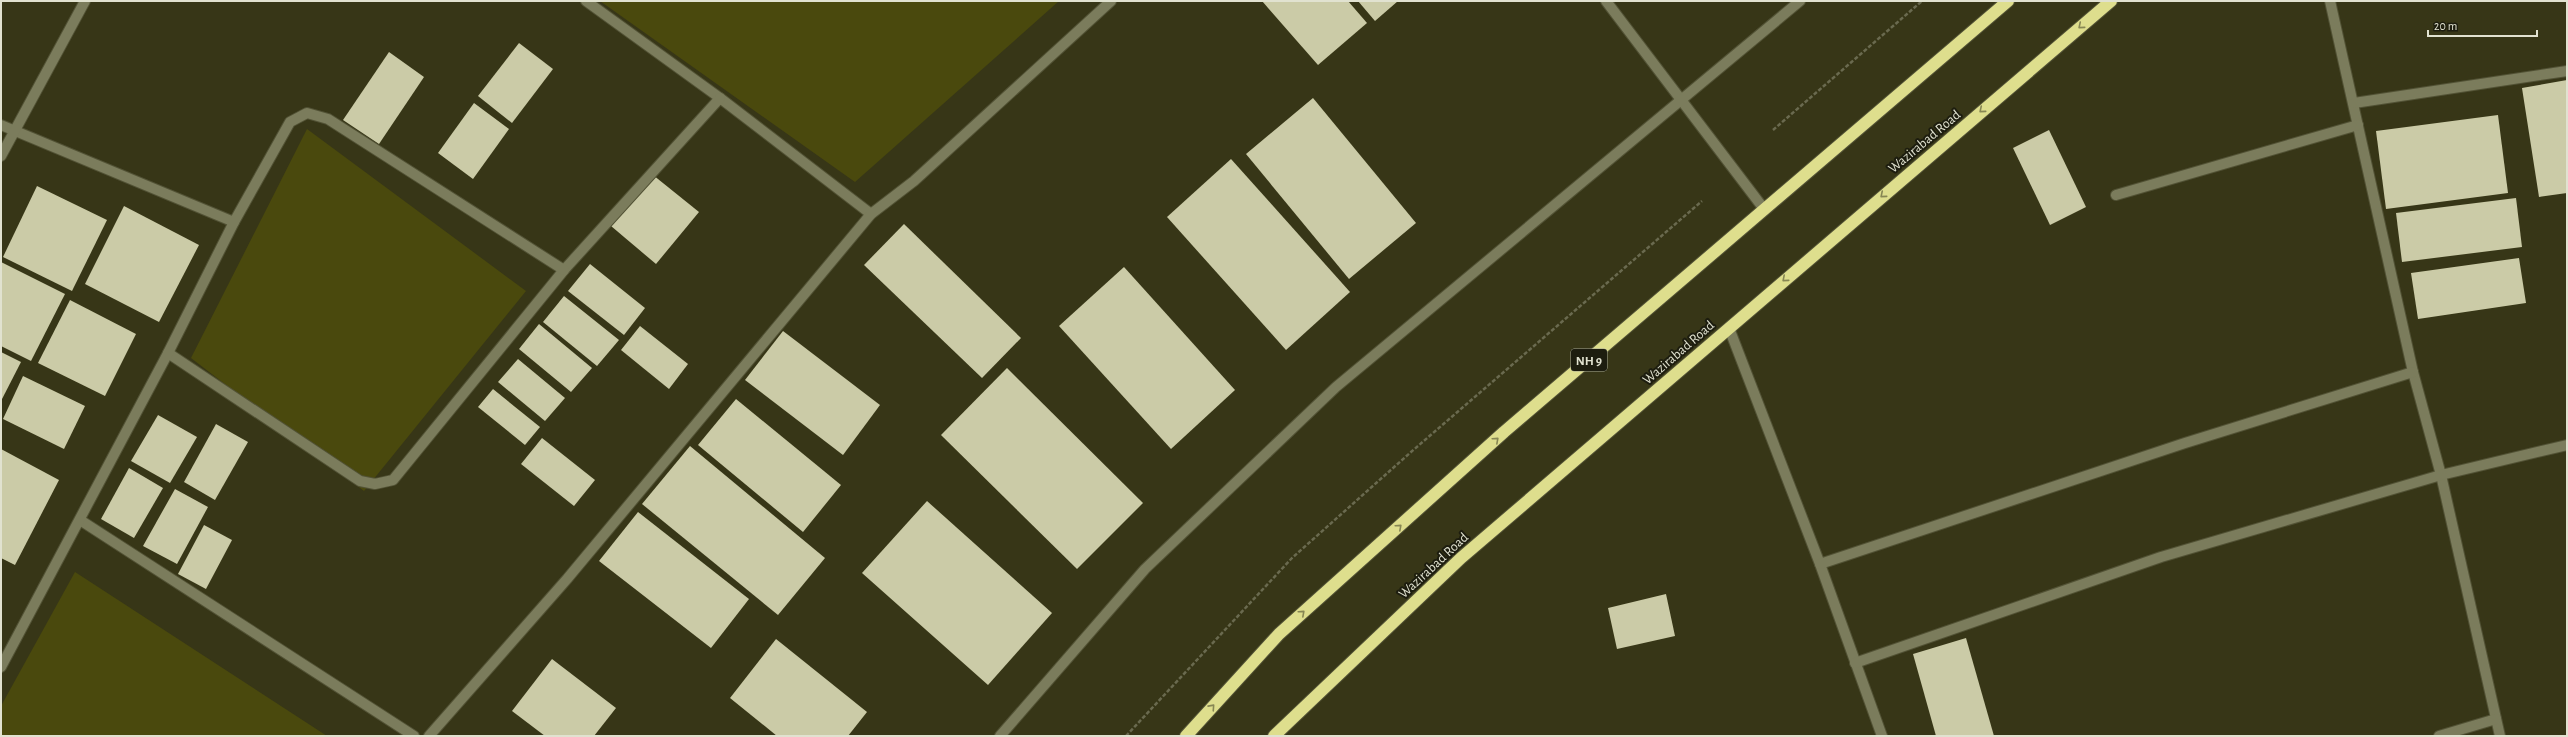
<svg xmlns="http://www.w3.org/2000/svg" width="2568" height="737" font-family="'Alegreya Sans',sans-serif">
  <style>
    .green { fill: #4a490d }
    .building { fill: #cbcba7 }
    .lines { fill: none; stroke-linecap: round; stroke-linejoin: round }
    .minor-casing { stroke: #525235; stroke-width: 12 }
    .highway-casing { stroke: #525235; stroke-width: 14 }
    .path { stroke: #6a6a4f; stroke-width: 2.5; stroke-dasharray: 4 2; stroke-linecap: butt }
    .minor { stroke: #7b7c5c; stroke-width: 10 }
    .highway { stroke: #dede8d; stroke-width: 12 }
    .oneway { stroke: #878754 }
    .labels { text-anchor: middle; stroke-width: 4; stroke-linejoin: round; paint-order: stroke }
    .shield { fill: #1d1d0f; stroke: #a6a796; stroke-width: 1 }
    .shield-label { font-size: 13px; font-weight: bold; fill: #e1e2d0 }
    .street-label { font-size: 14px; fill: #e1e2d0; stroke: #1d1d0f }
  </style>
  <rect width="100%" height="100%" fill="#373617"/>
  <g class="green">
    <path d="M600 1H1059L855 182Z"/>
    <path d="M307 129 526 291 364 491 191 358Z"/>
    <path d="M75 572 327 736H1V706Z"/>
  </g>
  <g class="building">
    <path d="M1262 1H1348L1367 23 1318 65Z"/>
    <path d="M1358 1H1398L1375 21Z"/>
    <path d="M519 43 553 69 512 123 478 96Z"/>
    <path d="M389 52 424 77 379 144 343 120Z"/>
    <path d="M2567 80V193L2539 197 2522 88Z"/>
    <path d="M1313 98 1416 223 1349 279 1246 154Z"/>
    <path d="M474 103 509 129 473 179 438 153Z"/>
    <path d="M2498 115 2508 193 2386 209 2376 131Z"/>
    <path d="M2049 130 2086 207 2050 225 2013 148Z"/>
    <path d="M1231 159 1350 292 1286 350 1167 217Z"/>
    <path d="M653 175 699 212 656 264 611 226Z"/>
    <path d="M37 186 107 220 72 291 3 257Z"/>
    <path d="M2516 198 2522 247 2402 262 2396 213Z"/>
    <path d="M124 206 199 245 159 322 85 284Z"/>
    <path d="M904 224 1021 338 982 378 864 265Z"/>
    <path d="M2519 258 2526 303 2418 319 2411 273Z"/>
    <path d="M1 262 65 294 31 361 1 346Z"/>
    <path d="M590 264 645 308 624 335 568 291Z"/>
    <path d="M1124 267 1235 390 1171 449 1059 326Z"/>
    <path d="M564 296 619 340 597 366 543 322Z"/>
    <path d="M70 300 136 334 105 396 38 363Z"/>
    <path d="M539 324 592 368 571 392 519 349Z"/>
    <path d="M640 326 688 364 669 389 621 350Z"/>
    <path d="M783 331 880 405 843 455 745 380Z"/>
    <path d="M1 352 21 362 1 401Z"/>
    <path d="M518 359 565 398 545 421 498 382Z"/>
    <path d="M1007 368 1143 503 1077 569 941 435Z"/>
    <path d="M23 376 85 406 64 449 3 419Z"/>
    <path d="M493 389 540 427 525 445 478 407Z"/>
    <path d="M736 399 841 485 803 532 698 445Z"/>
    <path d="M158 415 197 437 170 483 131 461Z"/>
    <path d="M216 424 248 442 215 500 184 482Z"/>
    <path d="M542 438 595 480 574 506 521 464Z"/>
    <path d="M690 446 825 558 778 615 642 504Z"/>
    <path d="M1 449 59 480 15 565 1 558Z"/>
    <path d="M129 468 163 488 134 538 101 519Z"/>
    <path d="M175 489 208 507 177 564 143 546Z"/>
    <path d="M927 501 1052 613 988 685 862 573Z"/>
    <path d="M638 512 749 599 711 648 599 561Z"/>
    <path d="M204 525 232 540 206 589 178 574Z"/>
    <path d="M1666 594 1675 636 1617 649 1608 608Z"/>
    <path d="M1966 638 1994 736H1936L1913 654Z"/>
    <path d="M776 639 867 712 848 736H777L730 698Z"/>
    <path d="M552 659 616 708 594 736H545L512 711Z"/>
  </g>
  <g class="lines">
    <g class="minor-casing">
      <g id="minor">
        <path d="M586 1 720 98 871 214"/>
        <path d="M1606 1 1764 209"/>
        <path d="M2330 1 2413 372 2441 475 2500 736"/>
        <path d="M2354 103 2567 71"/>
        <path d="M1 125 234 222"/>
        <path d="M1 156 85 1"/>
        <path d="M2116 195 2358 125"/>
        <path d="M1729 328 1820 564 1882 736"/>
        <path d="M168 353 360 481 375 484 393 480 564 270 720 98"/>
        <path d="M80 520 414 736"/>
        <path d="M1820 564 2185 443 2413 372"/>
        <path d="M1855 663 2161 557 2441 475 2567 445"/>
        <path d="M1 667 168 353 234 222 290 122 307 113 328 119 564 270"/>
        <path d="M429 736 567 579 871 214 914 181 1111 1"/>
        <path d="M1000 736 1145 569 1336 387 1800 1"/>
        <path d="M2439 736 2496 719"/>
      </g>
    </g>
    <g class="highway-casing">
      <g id="highway">
        <path d="M1186 736 1279 634 1504 432 2008 1"/>
        <path d="M1274 736 1461 558 2111 1"/>
      </g>
    </g>
    <g class="path">
      <path d="M1773 130 1922 1"/>
      <path d="M1126 736 1292 558 1411 452 1702 201"/>
    </g>
    <use href="#minor" class="minor"/>
    <use href="#highway" class="highway"/>
  </g>
  <defs><path id="oneway-chevron" d="M-2-3.5L2.5 0L-2 3.5" fill="none" stroke-width="1.6" stroke-linecap="round" stroke-linejoin="round"/></defs>
  <g class="oneway">
    <use href="#oneway-chevron" transform="translate(2081 26) rotate(140)"/>
    <use href="#oneway-chevron" transform="translate(1982 110) rotate(140)"/>
    <use href="#oneway-chevron" transform="translate(1883 195) rotate(140)"/>
    <use href="#oneway-chevron" transform="translate(1785 279) rotate(139)"/>
    <use href="#oneway-chevron" transform="translate(1496 440) rotate(-42)"/>
    <use href="#oneway-chevron" transform="translate(1399 527) rotate(-42)"/>
    <use href="#oneway-chevron" transform="translate(1302 613) rotate(-42)"/>
    <use href="#oneway-chevron" transform="translate(1212 707) rotate(-48)"/>
  </g>
  <g class="labels">
    <rect class="shield" x="1571" y="349" width="36" height="22" rx="3"/>
    <g class="shield-label">
      <text x="1589" y="365">NH 9</text>
    </g>
    <g class="street-label">
      <text transform="translate(1924 141) rotate(-40)" y="5">Wazirabad Road</text>
      <text transform="translate(1678 352) rotate(-41)" y="5">Wazirabad Road</text>
      <text transform="translate(1433 565) rotate(-43)" y="5">Wazirabad Road</text>
    </g>
  </g>
  <rect width="2568" height="737" fill="none" stroke="#e1e2d0" stroke-width="4"/>
  <path d="M2428 30v6h109v-6" fill="none" stroke="#e1e2d0" stroke-width="2"/>
  <text x="2434" y="30" font-size="12" fill="#e1e2d0" stroke="#1d1d0f" stroke-width="3" paint-order="stroke">20 m</text>
</svg>
